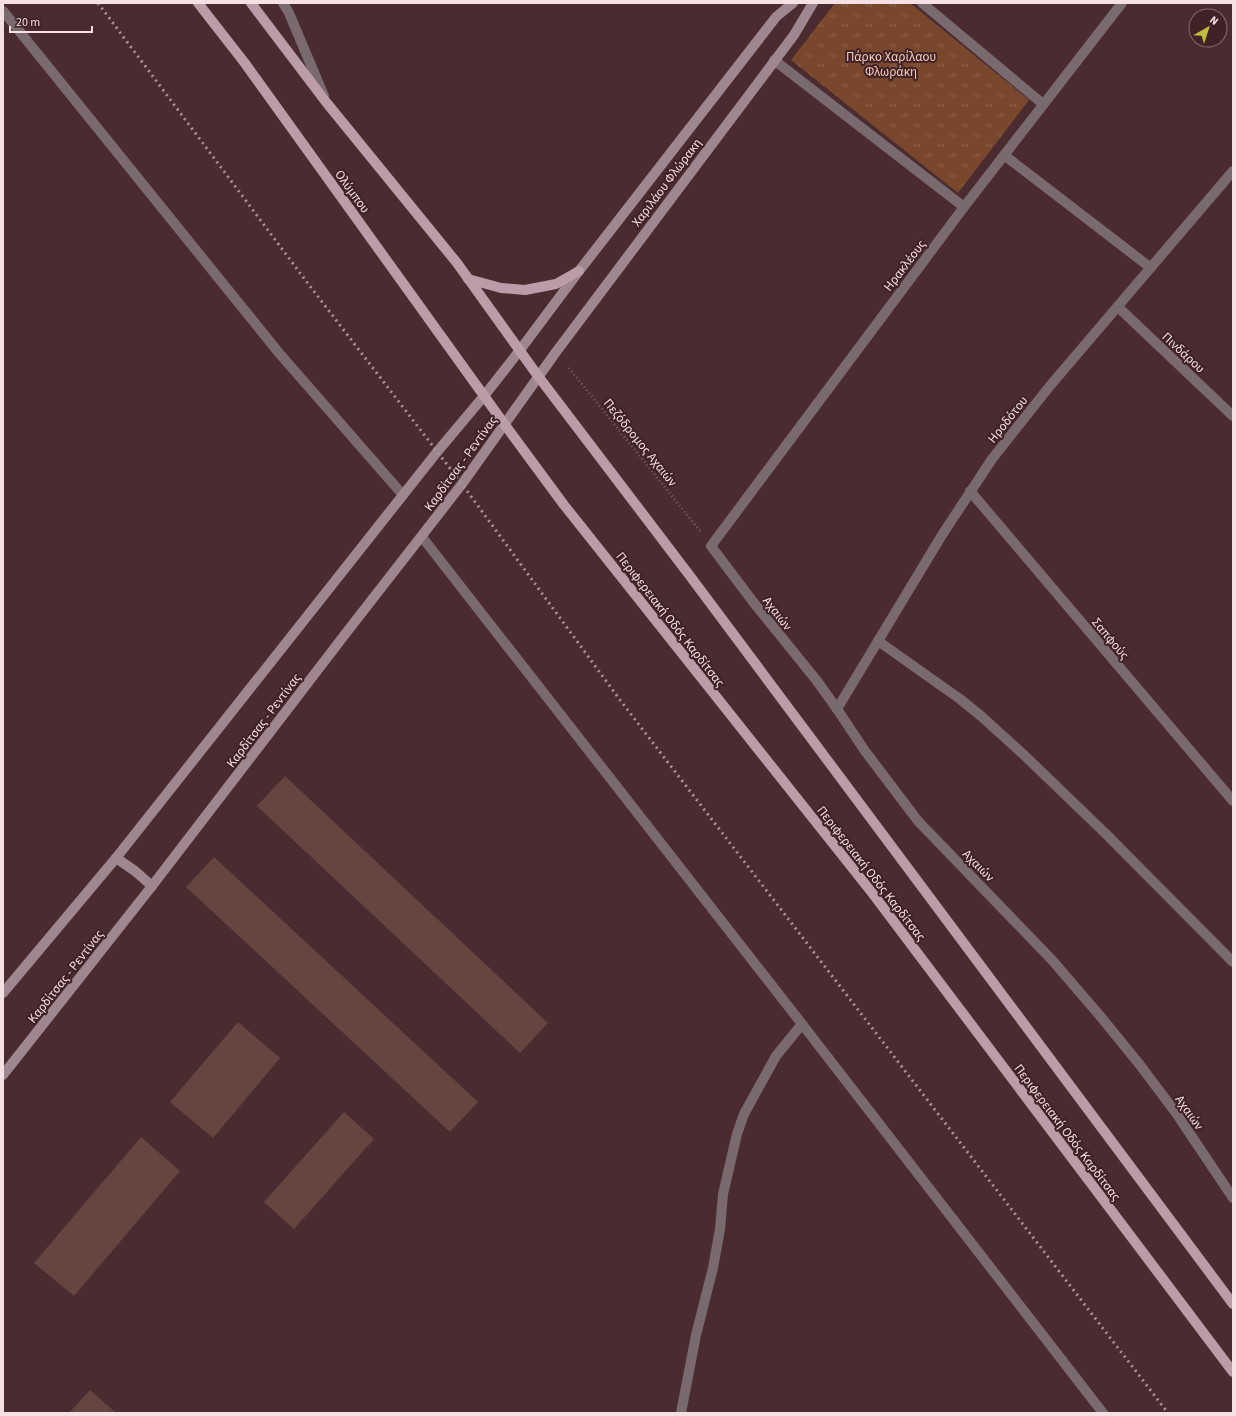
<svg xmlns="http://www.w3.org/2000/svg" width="1236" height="1416" font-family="'Source Sans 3',sans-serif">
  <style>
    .grass { fill: url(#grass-tufts) }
    .building { fill: #664540 }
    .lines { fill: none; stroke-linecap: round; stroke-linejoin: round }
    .path { stroke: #7e6267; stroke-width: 2.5; stroke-dasharray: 1 3; stroke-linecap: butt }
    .minor { stroke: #796a70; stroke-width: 10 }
    .secondary { stroke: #9e8790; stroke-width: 10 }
    .primary { stroke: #bb9da9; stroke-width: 10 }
    .rail { stroke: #ac9397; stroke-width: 3; stroke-dasharray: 2 4; stroke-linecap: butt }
    .labels { text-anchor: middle; stroke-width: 4; stroke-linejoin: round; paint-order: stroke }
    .park-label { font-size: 13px; fill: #f7ceb9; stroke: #3f2126 }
    .street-label { font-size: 13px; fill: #f5e0e3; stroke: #3f2126 }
  </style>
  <defs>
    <pattern id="grass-tufts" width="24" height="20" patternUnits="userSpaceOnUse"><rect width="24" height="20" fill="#79472b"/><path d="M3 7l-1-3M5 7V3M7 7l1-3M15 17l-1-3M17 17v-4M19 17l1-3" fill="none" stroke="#8d614a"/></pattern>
  </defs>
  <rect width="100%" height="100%" fill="#4a2b30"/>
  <path class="grass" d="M835 3H910L1029 100 958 193 791 60Z"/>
  <g class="building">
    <path d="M285 776 548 1023 520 1053 257 806Z"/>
    <path d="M214 857 478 1102 450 1132 186 887Z"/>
    <path d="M238 1022 280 1058 213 1138 170 1102Z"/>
    <path d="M344 1112 374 1139 294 1229 264 1202Z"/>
    <path d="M141 1137 180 1171 74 1296 34 1263Z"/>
    <path d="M90 1390 116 1413H69Z"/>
  </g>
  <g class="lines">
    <path class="path" d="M569 368 700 531"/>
    <g class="minor">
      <path d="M283 3 289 13 324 96"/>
      <path d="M922 3 1043 104"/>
      <path d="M1122 3 964 207 711 546 754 603 817 681 837 709 865 751 918 821 1052 960 1101 1017 1140 1065 1176 1113 1233 1198"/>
      <path d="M3 11 279 353 403 495"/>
      <path d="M774 60 964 207"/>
      <path d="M1004 155 1151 268"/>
      <path d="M1118 307 1233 416"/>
      <path d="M970 491 1233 801"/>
      <path d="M422 537 802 1024 1103 1413"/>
      <path d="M878 641 960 699 981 716 1024 755 1105 833 1233 962"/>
      <path d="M837 709 942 535 992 459 1049 387 1233 171"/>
      <path d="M681 1413 696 1335 713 1268 720 1229 723 1194 737 1134 744 1114 776 1056 802 1024"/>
    </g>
    <g class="secondary">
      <path d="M116 858 135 871 152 886"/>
      <path d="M3 993 116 858 437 452 484 396 520 350 579 271 776 17 793 3"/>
      <path d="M3 1075 152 886 346 633 462 484 556 352 794 35 813 3"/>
    </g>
    <g class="primary">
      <path d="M198 3 244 62 505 425 564 505 873 894 1233 1372"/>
      <path d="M251 3 326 102 457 263 538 376 690 576 1233 1304"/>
      <path d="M468 279 501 288 525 290 556 284 579 271"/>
    </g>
    <path class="rail" d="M98 3 303 277 462 484 620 700 1168 1413"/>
  </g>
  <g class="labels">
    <g class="park-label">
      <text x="891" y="61">Πάρκο Χαρίλαου<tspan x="891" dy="15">Φλωράκη</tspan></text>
    </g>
    <g class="street-label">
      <text transform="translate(666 182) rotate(-53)" y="5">Χαριλάου Φλώρακη</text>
      <text transform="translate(353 191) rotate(54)" y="5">Ολύμπου</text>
      <text transform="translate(904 265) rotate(-53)" y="5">Ηρακλέους</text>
      <text transform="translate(1184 352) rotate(43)" y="5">Πινδάρου</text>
      <text transform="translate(1007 419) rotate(-52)" y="5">Ηροδότου</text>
      <text transform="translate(641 442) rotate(51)" y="5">Πεζόδρομος Αχαιών</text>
      <text transform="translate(460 463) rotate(-54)" y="5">Καρδίτσας - Ρεντίνας</text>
      <text transform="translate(778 613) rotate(52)" y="5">Αχαιών</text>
      <text transform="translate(671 619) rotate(52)" y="5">Περιφερειακή Οδός Καρδίτσας</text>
      <text transform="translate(1111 638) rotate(50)" y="5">Σαπφούς</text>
      <text transform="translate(263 720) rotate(-53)" y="5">Καρδίτσας - Ρεντίνας</text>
      <text transform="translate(979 865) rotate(45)" y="5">Αχαιών</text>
      <text transform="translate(872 873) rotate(52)" y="5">Περιφερειακή Οδός Καρδίτσας</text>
      <text transform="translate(65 976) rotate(-52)" y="5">Καρδίτσας - Ρεντίνας</text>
      <text transform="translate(1190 1112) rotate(55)" y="5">Αχαιών</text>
      <text transform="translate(1068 1132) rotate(53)" y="5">Περιφερειακή Οδός Καρδίτσας</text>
    </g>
  </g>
  <rect width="1236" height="1416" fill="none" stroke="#f5e0e3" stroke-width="8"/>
  <g transform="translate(1208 28) rotate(39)"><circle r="19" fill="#3f2126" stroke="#886d72"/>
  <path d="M0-3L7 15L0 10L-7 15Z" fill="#c3bd3e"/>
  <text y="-6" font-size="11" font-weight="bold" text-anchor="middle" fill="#f5e0e3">N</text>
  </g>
  <path d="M10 26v6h82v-6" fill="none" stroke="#f5e0e3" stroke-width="2"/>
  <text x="16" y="26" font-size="12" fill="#f5e0e3" stroke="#3f2126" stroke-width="3" paint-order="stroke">20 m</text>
</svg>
